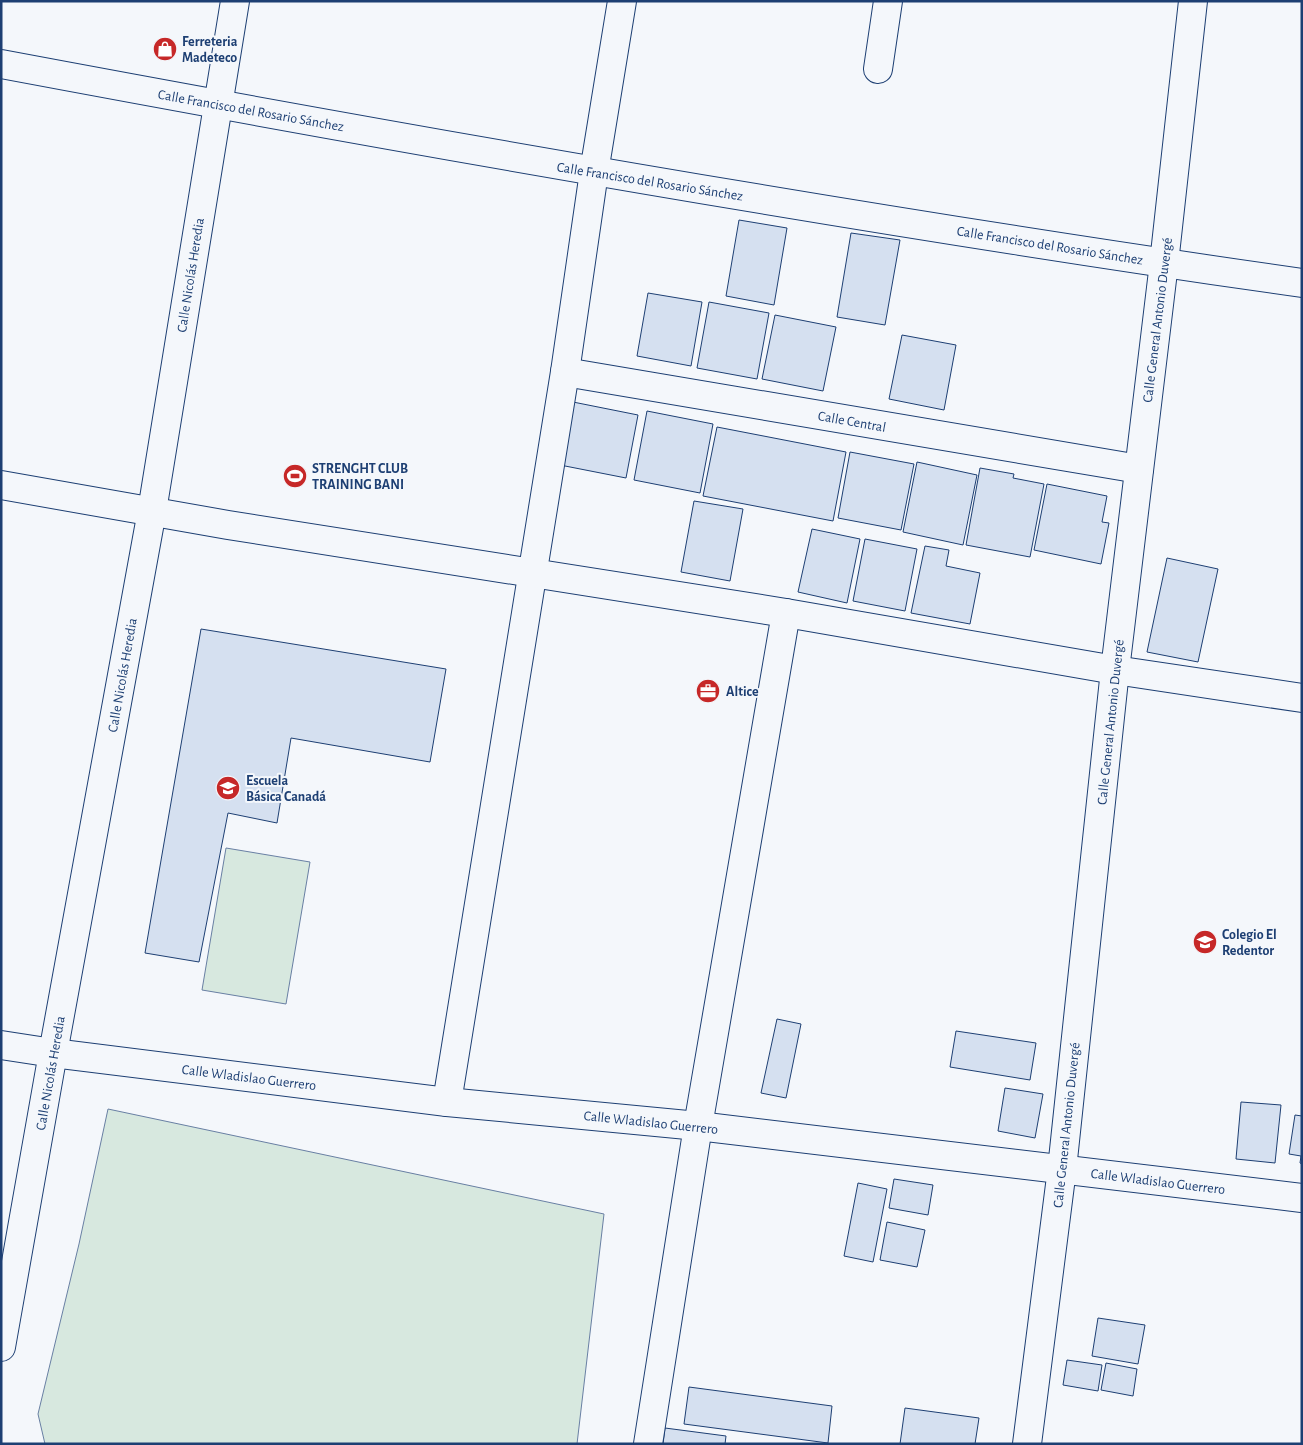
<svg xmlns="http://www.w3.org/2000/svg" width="1303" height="1445" font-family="'Alegreya Sans',sans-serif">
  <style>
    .green { fill: #d7e8df; stroke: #687fa3 }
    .building { fill: #d5e0f0; stroke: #1d3f73 }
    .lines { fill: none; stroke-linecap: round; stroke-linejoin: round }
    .street-casing { stroke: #1d3f73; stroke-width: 30 }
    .primary-casing { stroke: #1d3f73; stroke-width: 30 }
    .street { stroke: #f4f7fb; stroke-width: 28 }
    .primary { stroke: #f4f7fb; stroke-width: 28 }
    .labels { text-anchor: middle; stroke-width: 4; stroke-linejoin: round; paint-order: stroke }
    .poi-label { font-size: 14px; font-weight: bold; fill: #1d3f73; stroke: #f4f7fb; text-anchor: start }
    .street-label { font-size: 14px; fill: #1d3f73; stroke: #f4f7fb }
  </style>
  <rect width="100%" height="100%" fill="#f4f7fb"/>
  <g class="green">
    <path d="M226 848 310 862 286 1004 202 990Z"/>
    <path d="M108 1109 604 1214 577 1444H45L38 1414 79 1244Z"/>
  </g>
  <g class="building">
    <path d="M739 220 787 228 774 305 726 296Z"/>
    <path d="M851 233 900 240 885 325 837 317Z"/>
    <path d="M648 293 702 302 691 366 637 356Z"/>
    <path d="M709 302 769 313 757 379 697 368Z"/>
    <path d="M775 315 836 327 823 391 762 379Z"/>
    <path d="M902 335 956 345 944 410 889 399Z"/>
    <path d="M573 402 638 415 626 478 560 465Z"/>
    <path d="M647 411 713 424 700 493 634 480Z"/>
    <path d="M717 427 846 452 833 521 703 496Z"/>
    <path d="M850 452 914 464 901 530 838 518Z"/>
    <path d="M917 462 977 475 963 545 903 532Z"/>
    <path d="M980 468 1014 474 1013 478 1044 484 1030 557 966 545Z"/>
    <path d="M1047 484 1107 496 1102 522 1109 523 1101 564 1034 550Z"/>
    <path d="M694 501 743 509 730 581 681 572Z"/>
    <path d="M812 529 860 539 847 603 798 592Z"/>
    <path d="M865 539 917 549 905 611 853 601Z"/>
    <path d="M925 546 949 550 946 566 980 573 970 624 911 613Z"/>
    <path d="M1167 558 1218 569 1198 662 1147 652Z"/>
    <path d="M201 629 446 669 430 762 291 738 277 823 228 813 199 962 145 953Z"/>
    <path d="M777 1019 801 1024 786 1098 761 1093Z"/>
    <path d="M956 1031 1036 1043 1030 1080 950 1067Z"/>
    <path d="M1005 1088 1043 1094 1035 1138 998 1131Z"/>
    <path d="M1241 1102 1281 1105 1275 1163 1236 1159Z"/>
    <path d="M1295 1115 1302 1116V1164L1300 1163 1301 1156 1289 1154Z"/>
    <path d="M894 1179 933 1185 928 1215 889 1208Z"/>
    <path d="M858 1183 887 1189 873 1262 844 1256Z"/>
    <path d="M887 1222 925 1230 917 1267 880 1260Z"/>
    <path d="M1098 1318 1145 1325 1138 1364 1092 1356Z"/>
    <path d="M1067 1360 1102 1365 1098 1391 1063 1385Z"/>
    <path d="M1106 1363 1137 1369 1133 1396 1101 1390Z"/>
    <path d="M689 1387 832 1406 828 1443 684 1424Z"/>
    <path d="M905 1408 979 1418 975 1444H900Z"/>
    <path d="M665 1428 726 1436 725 1444H663Z"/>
  </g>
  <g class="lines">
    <g class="street-casing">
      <g id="street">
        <path d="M1 64C433 145 866 221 1302 283"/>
        <path d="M878 69 888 1"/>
        <path d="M565 372 1139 469"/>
        <path d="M1 1045 53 1053 447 1102 698 1126 1302 1198"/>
        <path d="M447 1102 565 372 594 172 622 1"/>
        <path d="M1 1347 53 1053 152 511 235 1"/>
        <path d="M648 1444 698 1126 786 613"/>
        <path d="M1027 1444 1062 1169 1115 670 1164 263 1193 1"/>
      </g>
    </g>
    <g class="primary-casing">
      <path id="primary" d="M1 485 228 525 786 613 1115 670 1302 698"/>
    </g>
    <use href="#street" class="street"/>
    <use href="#primary" class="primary"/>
  </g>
  <defs>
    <g id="shop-disc" transform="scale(1.25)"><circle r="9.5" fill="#c62828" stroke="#f4f7fb"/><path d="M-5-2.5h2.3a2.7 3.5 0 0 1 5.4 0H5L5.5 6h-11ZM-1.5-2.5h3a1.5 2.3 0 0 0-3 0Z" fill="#fff"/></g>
    <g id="stadium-disc" transform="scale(1.25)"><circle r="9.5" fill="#c62828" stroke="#f4f7fb"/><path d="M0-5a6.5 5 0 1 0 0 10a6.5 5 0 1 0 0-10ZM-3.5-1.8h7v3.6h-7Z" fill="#fff"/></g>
    <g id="office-disc" transform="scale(1.25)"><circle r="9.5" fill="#c62828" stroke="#f4f7fb"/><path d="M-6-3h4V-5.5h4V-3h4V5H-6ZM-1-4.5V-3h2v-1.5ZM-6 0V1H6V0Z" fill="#fff"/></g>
    <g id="school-disc" transform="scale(1.25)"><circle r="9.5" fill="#c62828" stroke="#f4f7fb"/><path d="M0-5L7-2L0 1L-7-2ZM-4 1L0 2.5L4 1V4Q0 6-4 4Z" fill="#fff"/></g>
  </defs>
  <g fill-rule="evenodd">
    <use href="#shop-disc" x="165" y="49"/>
    <use href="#stadium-disc" x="295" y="476"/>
    <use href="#office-disc" x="708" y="691"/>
    <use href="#school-disc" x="228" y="788"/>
    <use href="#school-disc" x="1205" y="942"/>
  </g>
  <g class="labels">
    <g class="poi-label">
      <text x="182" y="46">Ferreteria<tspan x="182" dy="16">Madeteco</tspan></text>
      <text x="312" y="473">STRENGHT CLUB<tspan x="312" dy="16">TRAINING BANI</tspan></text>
      <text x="726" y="696">Altice</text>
      <text x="246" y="785">Escuela<tspan x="246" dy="16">Básica Canadá</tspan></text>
      <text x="1222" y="939">Colegio El<tspan x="1222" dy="16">Redentor</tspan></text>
    </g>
    <g class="street-label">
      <text transform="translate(251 110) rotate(10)" y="5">Calle Francisco del Rosario Sánchez</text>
      <text transform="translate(650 181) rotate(9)" y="5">Calle Francisco del Rosario Sánchez</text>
      <text transform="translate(1050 245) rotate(9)" y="5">Calle Francisco del Rosario Sánchez</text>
      <text transform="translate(190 275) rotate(-81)" y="5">Calle Nicolás Heredia</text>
      <text transform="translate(1157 320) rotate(-83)" y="5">Calle General Antonio Duvergé</text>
      <text transform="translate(852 421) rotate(10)" y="5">Calle Central</text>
      <text transform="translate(122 675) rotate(-80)" y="5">Calle Nicolás Heredia</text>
      <text transform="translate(1110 722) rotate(-84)" y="5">Calle General Antonio Duvergé</text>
      <text transform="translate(50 1073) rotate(-80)" y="5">Calle Nicolás Heredia</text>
      <text transform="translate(249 1077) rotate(7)" y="5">Calle Wladislao Guerrero</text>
      <text transform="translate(651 1122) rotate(6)" y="5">Calle Wladislao Guerrero</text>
      <text transform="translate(1066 1125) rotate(-84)" y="5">Calle General Antonio Duvergé</text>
      <text transform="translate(1158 1181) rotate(7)" y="5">Calle Wladislao Guerrero</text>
    </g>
  </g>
  <rect width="1303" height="1445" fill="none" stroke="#1d3f73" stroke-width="5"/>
</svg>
